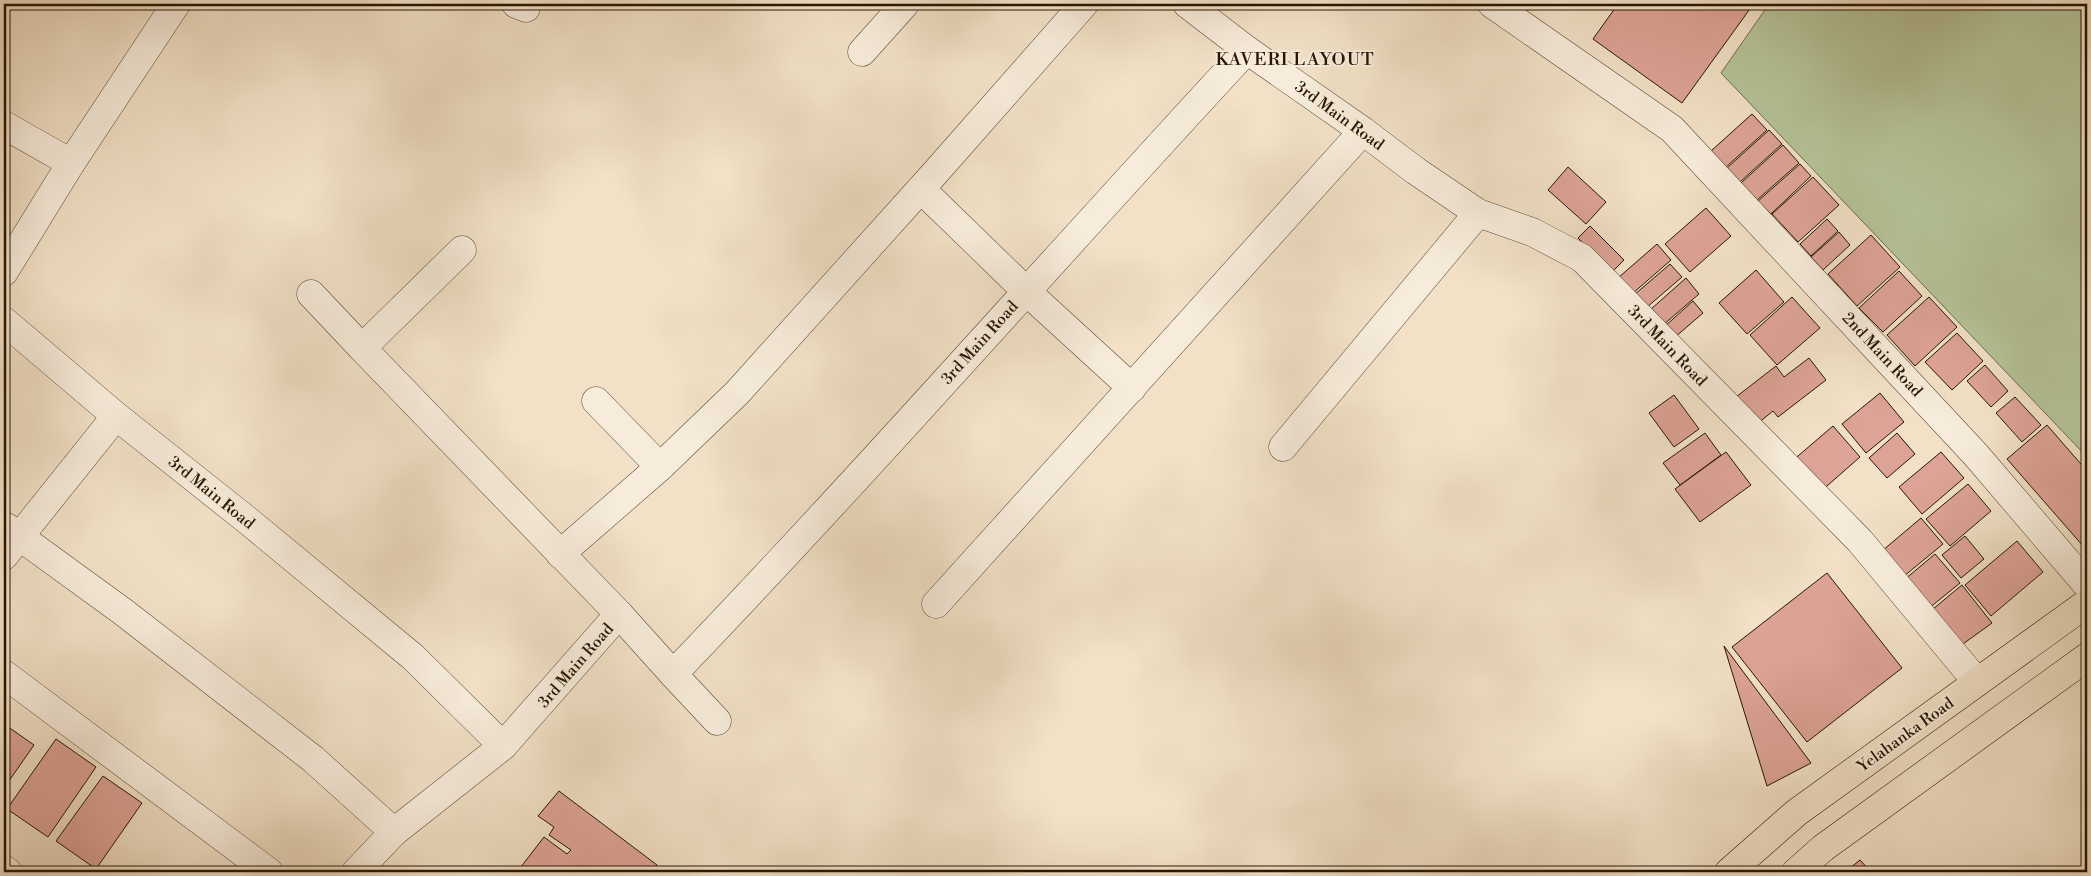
<svg xmlns="http://www.w3.org/2000/svg" width="2091" height="876" font-family="'Libre Bodoni',serif">
  <style>
    .green { fill: #b6c499; stroke: #6e6d4e }
    .building { fill: #dda396; stroke: #261602 }
    .lines { fill: none; stroke-linecap: round; stroke-linejoin: round }
    .minor-casing { stroke: #594933; stroke-width: 29 }
    .major-casing { stroke: #261602; stroke-width: 29 }
    .minor { stroke: #f7ecdb; stroke-width: 28 }
    .major { stroke: #f2e1c7; stroke-width: 28 }
    .labels { text-anchor: middle; stroke-width: 4; stroke-linejoin: round; paint-order: stroke }
    .street-label { font-size: 16px; fill: #261602; stroke: #f7ecdb }
    .neighbourhood-label { font-size: 18px; letter-spacing: 1px; fill: #261602; stroke: #f7ecdb }
  </style>
  <rect width="100%" height="100%" fill="#f2e1c7"/>
  <filter id="stains"><feTurbulence type="fractalNoise" baseFrequency=".004" numOctaves="4"/><feColorMatrix values="0 0 0 0 .2 0 0 0 0 .09 0 0 0 0 .02 0 0 0 .5 -.17"/></filter>
  <radialGradient id="worn" r=".72"><stop offset=".6" stop-color="#630" stop-opacity="0"/><stop offset="1" stop-color="#630" stop-opacity=".3"/></radialGradient>
  <path class="green" d="M1769 4H2087V457L1721 73Z"/>
  <g class="building">
    <path d="M1618 4H1749L1752 6 1682 103 1593 39Z"/>
    <path d="M1752 114 1767 130 1726 167 1711 151Z"/>
    <path d="M1769 130 1782 144 1740 182 1727 168Z"/>
    <path d="M1783 145 1799 163 1757 200 1741 183Z"/>
    <path d="M1800 164 1811 176 1771 214 1758 201Z"/>
    <path d="M1568 167 1606 202 1586 224 1548 190Z"/>
    <path d="M1813 177 1839 205 1798 242 1772 214Z"/>
    <path d="M1706 208 1731 236 1690 272 1665 244Z"/>
    <path d="M1827 219 1838 231 1811 256 1800 244Z"/>
    <path d="M1590 226 1624 260 1612 272 1578 238Z"/>
    <path d="M1839 232 1850 245 1823 270 1811 257Z"/>
    <path d="M1871 235 1900 267 1857 306 1828 274Z"/>
    <path d="M1657 244 1671 260 1632 294 1618 278Z"/>
    <path d="M1670 264 1682 277 1646 308 1634 295Z"/>
    <path d="M1756 270 1784 302 1747 334 1719 303Z"/>
    <path d="M1899 271 1922 296 1883 332 1859 308Z"/>
    <path d="M1686 278 1699 294 1663 325 1650 310Z"/>
    <path d="M1792 297 1820 328 1777 365 1750 335Z"/>
    <path d="M1929 297 1957 327 1915 366 1887 335Z"/>
    <path d="M1693 301 1703 313 1674 338 1664 327Z"/>
    <path d="M1957 333 1983 361 1952 390 1925 362Z"/>
    <path d="M1809 358 1826 380 1778 417 1773 411 1757 424 1736 397 1776 366 1784 377Z"/>
    <path d="M1985 365 2008 391 1991 407 1967 381Z"/>
    <path d="M1880 393 1904 422 1866 453 1842 424Z"/>
    <path d="M1674 395 1699 429 1674 447 1649 413Z"/>
    <path d="M2015 397 2041 425 2022 442 1996 413Z"/>
    <path d="M2047 425 2087 471V542L2083 546 2007 459Z"/>
    <path d="M1833 426 1860 457 1819 493 1791 462Z"/>
    <path d="M1705 433 1721 455 1680 485 1663 463Z"/>
    <path d="M1897 433 1915 454 1887 478 1869 458Z"/>
    <path d="M1726 452 1751 485 1700 522 1675 489Z"/>
    <path d="M1941 452 1964 478 1922 514 1899 487Z"/>
    <path d="M1968 484 1991 511 1950 546 1926 519Z"/>
    <path d="M1921 518 1943 544 1903 577 1882 551Z"/>
    <path d="M1965 536 1984 559 1961 578 1942 555Z"/>
    <path d="M2017 541 2043 572 1991 616 1965 585Z"/>
    <path d="M1935 554 1960 583 1928 609 1904 580Z"/>
    <path d="M1827 573 1902 668 1807 742 1732 647Z"/>
    <path d="M1962 585 1992 623 1956 649 1927 614Z"/>
    <path d="M1724 646 1811 763 1767 786Z"/>
    <path d="M4 724 34 745 4 788Z"/>
    <path d="M56 739 96 767 48 837 7 809Z"/>
    <path d="M103 776 142 803 96 869 56 841Z"/>
    <path d="M559 791 657 865 653 872H517L544 837 567 854 571 850 549 835 554 827 538 816Z"/>
    <path d="M1860 860 1871 872H1845Z"/>
  </g>
  <g class="lines">
    <g class="minor-casing">
      <g id="minor">
        <path d="M516 4 526 8"/>
        <path d="M1187 4 1247 50"/>
        <path d="M1492 4 1672 129 1976 455 2087 585"/>
        <path d="M862 52 905 4"/>
        <path d="M4 125 71 163 176 4"/>
        <path d="M921 189 1026 291 1132 388"/>
        <path d="M462 250 362 348 619 614"/>
        <path d="M4 272 71 163"/>
        <path d="M311 294 362 348"/>
        <path d="M4 321 116 416"/>
        <path d="M596 401 660 467 737 393 935 173 1084 4"/>
        <path d="M1283 447 1478 213"/>
        <path d="M5 526 122 611 313 759 394 832 356 872"/>
        <path d="M560 554 660 467"/>
        <path d="M4 556 116 416 247 520 413 657 503 746 619 614 673 674C869 470 1055 257 1247 50L1363 131 1416 171 1478 213 1532 232 1582 258 1860 541 1977 682"/>
        <path d="M936 604 1363 131"/>
        <path d="M4 674 269 872"/>
        <path d="M673 674 717 721"/>
        <path d="M394 832 503 746"/>
        <path d="M4 869 8 872"/>
      </g>
    </g>
    <g class="major-casing">
      <g id="major">
        <path d="M1729 872 1796 813 2087 603"/>
        <path d="M1796 872 1823 848 2087 657"/>
      </g>
    </g>
    <use href="#minor" class="minor"/>
    <use href="#major" class="major"/>
  </g>
  <g class="labels">
    <g class="street-label">
      <text transform="translate(1340 115) rotate(36)" y="6">3rd Main Road</text>
      <text transform="translate(979 342) rotate(-48)" y="6">3rd Main Road</text>
      <text transform="translate(1668 345) rotate(46)" y="6">3rd Main Road</text>
      <text transform="translate(1883 354) rotate(47)" y="6">2nd Main Road</text>
      <text transform="translate(212 492) rotate(39)" y="6">3rd Main Road</text>
      <text transform="translate(575 665) rotate(-49)" y="6">3rd Main Road</text>
      <text transform="translate(1905 734) rotate(-36)" y="6">Yelahanka Road</text>
    </g>
    <g class="neighbourhood-label">
      <text x="1295" y="65">KAVERI LAYOUT</text>
    </g>
  </g>
  <rect width="2091" height="876" fill="none" stroke="#f2e1c7" stroke-width="20"/>
  <rect x="5" y="5" width="2081" height="866" fill="none" stroke="#261602" stroke-width="2.5"/>
  <rect x="10" y="10" width="2071" height="856" fill="none" stroke="#261602"/>
  <rect width="100%" height="100%" filter="url(#stains)"/>
  <rect width="100%" height="100%" fill="url(#worn)"/>
</svg>
